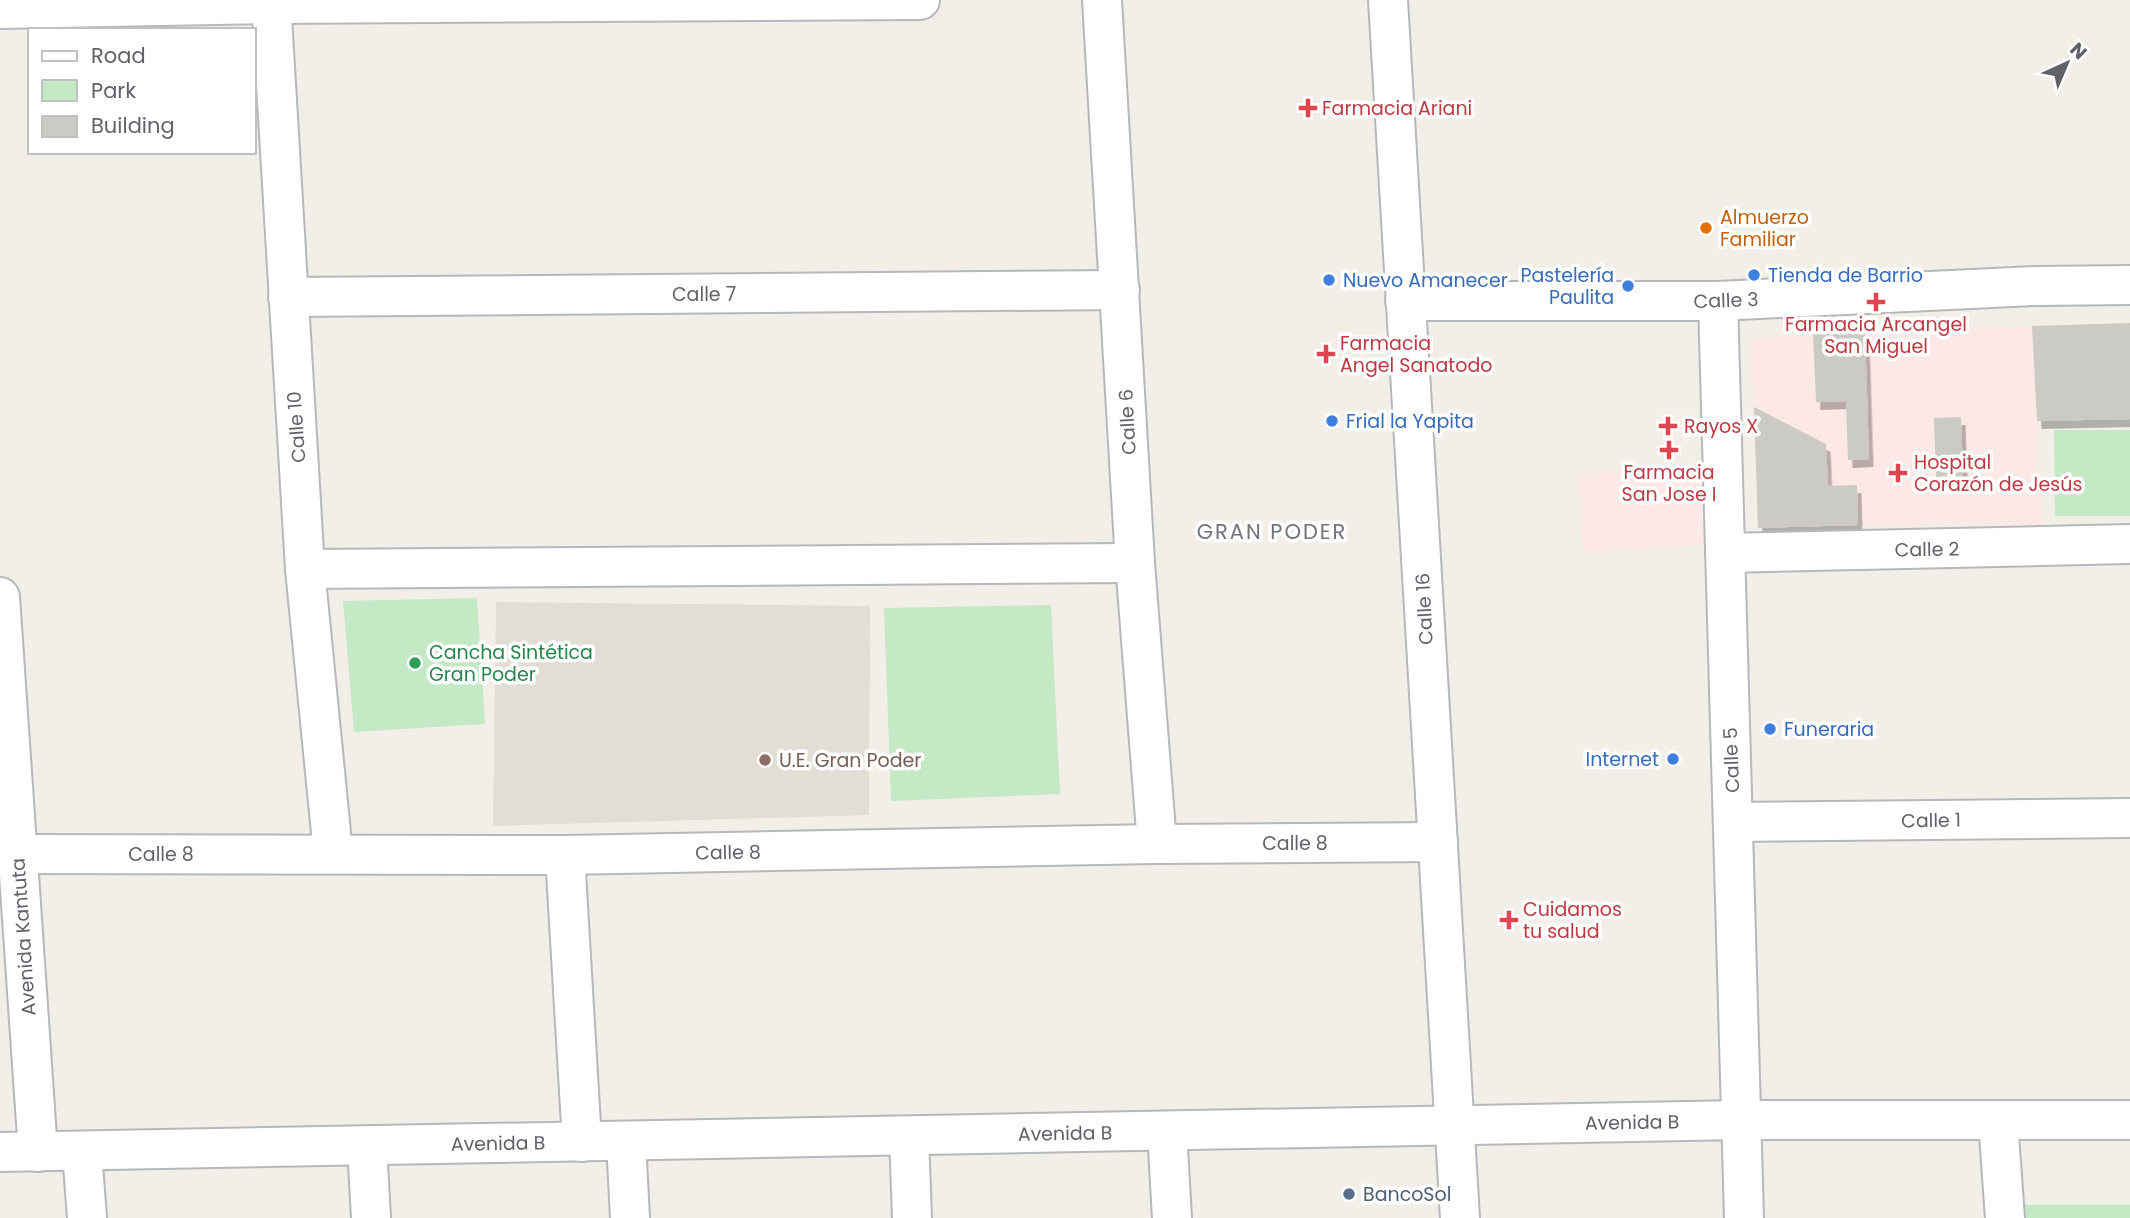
<svg xmlns="http://www.w3.org/2000/svg" width="2130" height="1218" font-family="Poppins,sans-serif">
  <style>
    .education { fill: #e1ded6 }
    .medical { fill: #fce8e6 }
    .green { fill: #c5e8c5 }
    .building { fill: #cccac5; filter: url(#shadow) }
    .lines { fill: none; stroke-linecap: round; stroke-linejoin: round }
    .minor-casing { stroke: #b5b8bc; stroke-width: 42 }
    .minor { stroke: #fff; stroke-width: 38 }
    .health-dot { fill: #e0444e; stroke: #fff; stroke-width: 2.5 }
    .food-dot { fill: #e8710a; stroke: #fff; stroke-width: 2.5 }
    .shop-dot { fill: #3f7fe0; stroke: #fff; stroke-width: 2.5 }
    .leisure-dot { fill: #2e9e5b; stroke: #fff; stroke-width: 2.5 }
    .education-dot { fill: #8d6e63; stroke: #fff; stroke-width: 2.5 }
    .service-dot { fill: #5c6f8a; stroke: #fff; stroke-width: 2.5 }
    .labels { text-anchor: middle; stroke-width: 7; stroke-linejoin: round; paint-order: stroke }
    .health-label { font-size: 19px; fill: #be3a42; stroke: #fff; text-anchor: start }
    .food-label { font-size: 19px; fill: #c56008; stroke: #fff; text-anchor: start }
    .shop-label { font-size: 19px; fill: #366cbe; stroke: #fff; text-anchor: start }
    .street-label { font-size: 19px; fill: #5f6368; stroke: #fff }
    .leisure-label { font-size: 19px; fill: #27864d; stroke: #fff; text-anchor: start }
    .education-label { font-size: 19px; fill: #785e54; stroke: #fff; text-anchor: start }
    .service-label { font-size: 19px; fill: #4e5e75; stroke: #fff; text-anchor: start }
    .neighbourhood-label { font-size: 21px; letter-spacing: 2px; fill: #70757a; stroke: #fff }
  </style>
  <defs>
    <filter id="shadow"><feDropShadow dx="4.5" dy="8" stdDeviation="0" flood-color="#0004"/></filter>
  </defs>
  <rect width="100%" height="100%" fill="#f1efe8"/>
  <path class="education" d="M496 602 870 606 869 815 493 826Z"/>
  <g class="medical">
    <path d="M2032 326 2042 526 1858 525 1758 528 1751 339 1813 333Z"/>
    <path d="M1699 465 1706 544 1584 553 1578 474Z"/>
  </g>
  <g class="green">
    <path d="M2054 430H2130V516H2055Z"/>
    <path d="M477 598 485 724 354 732 343 601Z"/>
    <path d="M1051 605 1060 794 891 801 884 608Z"/>
    <path d="M2020 1205H2130V1218H2022Z"/>
  </g>
  <g class="building">
    <path d="M2130 323V419L2037 421 2032 326Z"/>
    <path d="M1865 332 1869 459 1848 460 1846 401 1816 402 1813 333Z"/>
    <path d="M1754 407 1826 444 1828 486 1857 485 1858 525 1758 528Z"/>
    <path d="M1961 417 1963 476 1936 477 1934 418Z"/>
  </g>
  <g class="lines">
    <g class="minor-casing">
      <g id="minor">
        <path d="M271 0 305 569 333 853"/>
        <path d="M1102 0 1135 563 1157 844"/>
        <path d="M1388 0 1460 1218"/>
        <path d="M0 9 271 4 920 0"/>
        <path d="M288 297 1120 290"/>
        <path d="M1405 301H1718L2036 286 2130 285"/>
        <path d="M1718 301 1744 1218"/>
        <path d="M1725 553 2130 544"/>
        <path d="M305 569 1135 563"/>
        <path d="M0 597 38 1152"/>
        <path d="M1733 822 2130 818"/>
        <path d="M18 854 565 855 1157 844 1438 842"/>
        <path d="M565 855 582 1142"/>
        <path d="M1998 1121 2005 1218"/>
        <path d="M1167 1131 1172 1218"/>
        <path d="M909 1136 912 1218"/>
        <path d="M626 1141 630 1218"/>
        <path d="M367 1146 371 1218"/>
        <path d="M82 1151 87 1218"/>
        <path d="M0 1152 1741 1120H2130"/>
      </g>
    </g>
    <use href="#minor" class="minor"/>
  </g>
  <g class="health-dot">
    <path d="M1304.5 97.5h7v7h7v7h-7v7h-7v-7h-7v-7h7z"/>
    <path d="M1872.5 291.5h7v7h7v7h-7v7h-7v-7h-7v-7h7z"/>
    <path d="M1322.5 343.5h7v7h7v7h-7v7h-7v-7h-7v-7h7z"/>
    <path d="M1664.5 415.5h7v7h7v7h-7v7h-7v-7h-7v-7h7z"/>
    <path d="M1665.5 439.5h7v7h7v7h-7v7h-7v-7h-7v-7h7z"/>
    <path d="M1894.5 462.5h7v7h7v7h-7v7h-7v-7h-7v-7h7z"/>
    <path d="M1505.5 909.5h7v7h7v7h-7v7h-7v-7h-7v-7h7z"/>
  </g>
  <circle class="food-dot" cx="1706" cy="228" r="7"/>
  <g class="shop-dot">
    <circle cx="1754" cy="275" r="7"/>
    <circle cx="1329" cy="280" r="7"/>
    <circle cx="1628" cy="286" r="7"/>
    <circle cx="1332" cy="421" r="7"/>
    <circle cx="1770" cy="729" r="7"/>
    <circle cx="1673" cy="759" r="7"/>
  </g>
  <circle class="leisure-dot" cx="415" cy="663" r="7"/>
  <circle class="education-dot" cx="765" cy="760" r="7"/>
  <circle class="service-dot" cx="1349" cy="1194" r="7"/>
  <g class="labels">
    <g class="health-label">
      <text x="1322" y="115">Farmacia Ariani</text>
      <text x="1876" y="331" text-anchor="middle">Farmacia Arcangel<tspan x="1876" dy="22">San Miguel</tspan></text>
      <text x="1340" y="350">Farmacia<tspan x="1340" dy="22">Angel Sanatodo</tspan></text>
      <text x="1684" y="433">Rayos X</text>
      <text x="1914" y="469">Hospital<tspan x="1914" dy="22">Corazón de Jesús</tspan></text>
      <text x="1669" y="479" text-anchor="middle">Farmacia<tspan x="1669" dy="22">San Jose I</tspan></text>
      <text x="1523" y="916">Cuidamos<tspan x="1523" dy="22">tu salud</tspan></text>
    </g>
    <g class="food-label">
      <text x="1720" y="224">Almuerzo<tspan x="1720" dy="22">Familiar</tspan></text>
    </g>
    <g class="shop-label">
      <text x="1614" y="282" text-anchor="end">Pastelería<tspan x="1614" dy="22">Paulita</tspan></text>
      <text x="1768" y="282">Tienda de Barrio</text>
      <text x="1343" y="287">Nuevo Amanecer</text>
      <text x="1346" y="428">Frial la Yapita</text>
      <text x="1784" y="736">Funeraria</text>
      <text x="1659" y="766" text-anchor="end">Internet</text>
    </g>
    <g class="street-label">
      <text x="704" y="301">Calle 7</text>
      <text transform="translate(1726 300) rotate(-2)" y="7">Calle 3</text>
      <text transform="translate(1127 422) rotate(-93)" y="7">Calle 6</text>
      <text transform="translate(296 427) rotate(-94)" y="7">Calle 10</text>
      <text transform="translate(1927 549) rotate(-1)" y="7">Calle 2</text>
      <text transform="translate(1424 609) rotate(-93)" y="7">Calle 16</text>
      <text transform="translate(1731 760) rotate(-92)" y="7">Calle 5</text>
      <text transform="translate(1931 820) rotate(-1)" y="7">Calle 1</text>
      <text x="1295" y="850">Calle 8</text>
      <text transform="translate(728 852) rotate(-1)" y="7">Calle 8</text>
      <text x="161" y="861">Calle 8</text>
      <text transform="translate(23 937) rotate(-94)" y="7">Avenida Kantuta</text>
      <text transform="translate(1632 1122) rotate(-1)" y="7">Avenida B</text>
      <text transform="translate(1065 1133) rotate(-1)" y="7">Avenida B</text>
      <text transform="translate(498 1143) rotate(-1)" y="7">Avenida B</text>
    </g>
    <g class="leisure-label">
      <text x="429" y="659">Cancha Sintética<tspan x="429" dy="22">Gran Poder</tspan></text>
    </g>
    <g class="education-label">
      <text x="779" y="767">U.E. Gran Poder</text>
    </g>
    <g class="service-label">
      <text x="1363" y="1201">BancoSol</text>
    </g>
    <g class="neighbourhood-label">
      <text x="1272" y="539">GRAN PODER</text>
    </g>
  </g>
  <rect x="28" y="28" width="228" height="126" fill="#ffffff" stroke="#bfc1c3" stroke-width="2"/>
  <rect x="42" y="51" width="35" height="10" fill="#ffffff" stroke="#bfc1c3" stroke-width="2"/>
  <text x="91" y="63" font-size="21" fill="#5f6368">Road</text>
  <rect x="42" y="80" width="35" height="21" fill="#c5e8c5" stroke="#bfc1c3" stroke-width="2"/>
  <text x="91" y="98" font-size="21" fill="#5f6368">Park</text>
  <rect x="42" y="116" width="35" height="21" fill="#cccac5" stroke="#bfc1c3" stroke-width="2"/>
  <text x="91" y="133" font-size="21" fill="#5f6368">Building</text>
  <g transform="translate(2067 63) rotate(44)" stroke="#ffffff" stroke-width="5" paint-order="stroke">
  <path d="M0-5L12 26L0 18L-12 26Z" fill="#5f6368"/>
  <text y="-10" font-size="19" font-weight="bold" text-anchor="middle" fill="#5f6368">N</text>
  </g>
</svg>
